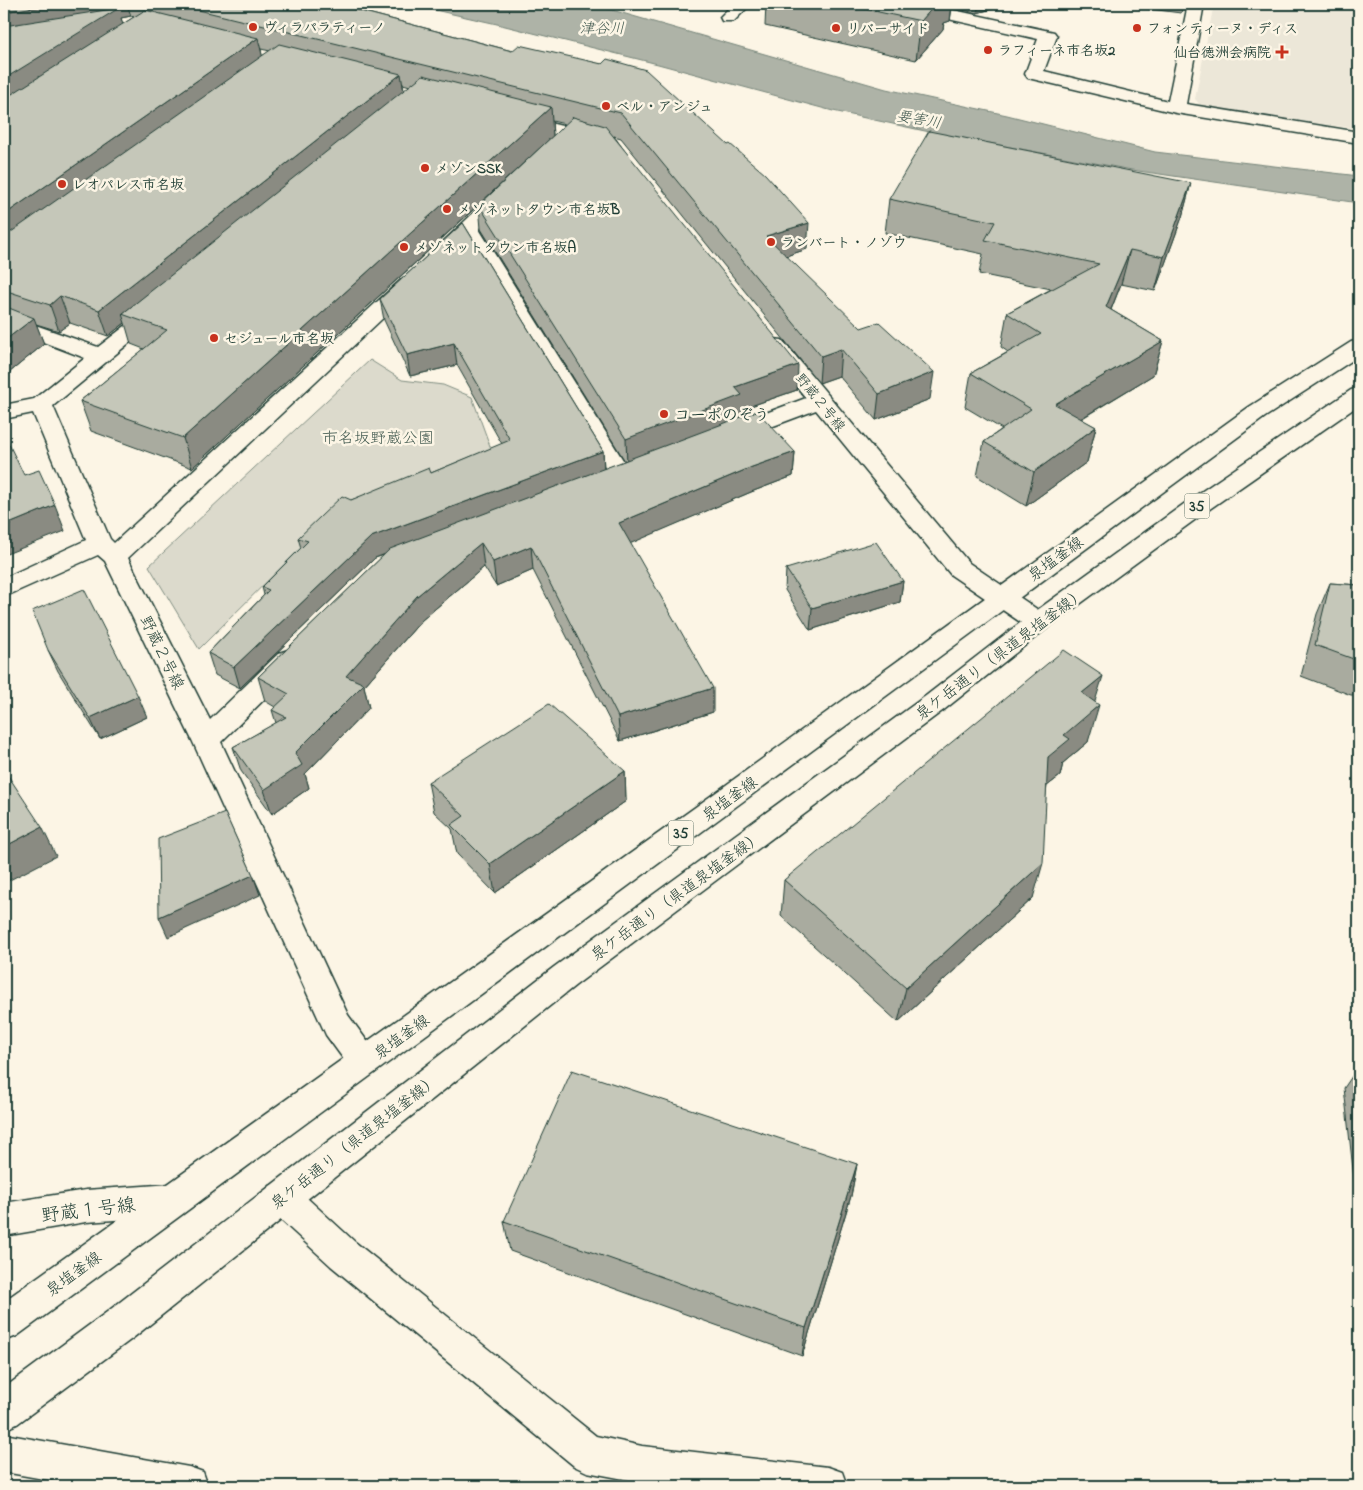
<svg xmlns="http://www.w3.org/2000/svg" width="1363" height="1490" font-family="'Indie Flower','Klee One',sans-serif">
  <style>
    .built { fill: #ece7d8 }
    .green { fill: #dcdacc; stroke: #7e8c80 }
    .water { fill: #aeb3a7; stroke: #758479 }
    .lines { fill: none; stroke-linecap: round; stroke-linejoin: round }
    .minor-casing { stroke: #1f3d34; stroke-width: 3 }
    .major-casing { stroke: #1f3d34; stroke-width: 3 }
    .highway-casing { stroke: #1f3d34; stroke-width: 3 }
    .minor { fill: #fcf5e5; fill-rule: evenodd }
    .major { fill: #fcf5e5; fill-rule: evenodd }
    .highway { fill: #fcf5e5; fill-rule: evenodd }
    .wall { fill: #a9ab9f; stroke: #1f3d34; fill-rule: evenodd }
    .shaded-wall { fill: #8a8b82; stroke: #1f3d34 }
    .building { fill: #c5c7b9; stroke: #1f3d34 }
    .poi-dot { fill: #c8321e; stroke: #fcf5e5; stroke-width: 2 }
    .labels { text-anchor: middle; stroke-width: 5; stroke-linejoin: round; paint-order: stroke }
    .far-poi-label { font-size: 14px; font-weight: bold; fill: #1f3d34; stroke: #fcf5e5; text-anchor: start }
    .far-street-label { font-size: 14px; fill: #1f3d34; stroke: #fcf5e5 }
    .far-water-label { font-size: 15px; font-style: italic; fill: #435a51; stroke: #fcf5e5 }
    .shield { fill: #fcf5e5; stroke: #617469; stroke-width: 1 }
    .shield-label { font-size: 15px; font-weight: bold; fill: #1f3d34 }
    .poi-label { font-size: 16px; font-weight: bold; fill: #1f3d34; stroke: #fcf5e5; text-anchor: start }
    .park-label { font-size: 16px; fill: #455c52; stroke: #fcf5e5 }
    .street-label { font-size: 16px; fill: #1f3d34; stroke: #fcf5e5 }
    .near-street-label { font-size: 19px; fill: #1f3d34; stroke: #fcf5e5 }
  </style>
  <rect width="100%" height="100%" fill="#fcf5e5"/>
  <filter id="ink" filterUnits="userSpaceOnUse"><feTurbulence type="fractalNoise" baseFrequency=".02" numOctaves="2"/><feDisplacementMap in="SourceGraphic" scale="10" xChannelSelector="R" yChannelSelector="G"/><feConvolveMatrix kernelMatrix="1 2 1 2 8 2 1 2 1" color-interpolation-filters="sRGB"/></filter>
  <g filter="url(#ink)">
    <path class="built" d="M1214 4H1359V129L1203 108 1195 99Z"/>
    <path class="green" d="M370 360 402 380 443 385 472 397 494 457 346 503 199 649 149 566Z"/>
    <path class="water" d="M408 4H591L886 89 1007 115 1155 152 1359 176V203L1132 170 925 131 833 111 658 64 497 24Z"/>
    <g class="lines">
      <g class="minor-casing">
        <g id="minor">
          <path d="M733 4H751L734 21H722L720 17Z"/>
          <path d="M897 4H926L1054 32 1057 36 1044 71 1168 101 1188 4H1204L1186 104 1359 132V143L1176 113 1028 78 1025 74 1038 39 899 8Z"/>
          <path d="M517 115 603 136 605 140 603 144 596 146 511 124 508 120 511 116Z"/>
          <path d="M507 186 514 188 517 192 479 229 633 476 629 481 621 484 613 481 466 241C455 251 447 263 432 259L429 255 500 188Z"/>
          <path d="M410 276 417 278 420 282 417 286 128 558 210 720 279 653 288 650 297 653 301 660 297 667 221 742 348 1015 375 1052 380 1062 375 1072 364 1076 353 1072 326 1035 192 740 105 561 98 555 4 597V578L86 540 33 413 4 419V405L34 399 85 358 4 327V314L98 347 151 306 158 304 165 306 169 310 53 406 110 539 114 543 403 278Z"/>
          <path d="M774 339 782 340 969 563 1047 616 1051 622 1047 628 1038 631 1029 628 951 575 816 410 739 439 731 441 723 439 720 434 723 429 806 398 763 345 766 340Z"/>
          <path d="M282 1182 294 1186 355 1242 596 1436 642 1446 828 1467 842 1472 847 1486H661L587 1472 574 1466 331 1266 270 1210 265 1198 270 1186Z"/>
          <path d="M172 1184 184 1188 189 1200 184 1212 172 1216 86 1222 4 1236V1203L86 1190Z"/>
        </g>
      </g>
      <g class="major-casing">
        <g id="major">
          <path d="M1359 340V356L1265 417 17 1336 4 1341V1301L715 793 1249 407 1351 342Z"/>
          <path d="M1359 388V405L1211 508 1047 628 945 709 576 985 133 1338 17 1424 4 1430V1388L107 1312 554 967 927 695 1029 616 1195 496 1351 390Z"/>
        </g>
      </g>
      <g class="highway-casing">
        <path id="highway" d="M4 1434 189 1467 203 1472 208 1486H83L4 1472Z"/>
      </g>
      <use href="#minor" class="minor"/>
      <use href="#major" class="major"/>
      <use href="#highway" class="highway"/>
    </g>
    <g class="wall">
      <path d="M4 4H334L512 51 602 64 807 249 786 256 930 399 876 420 839 376 819 383 621 138 614 136 797 390 742 409V417L795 452 793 476 751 492 630 543 713 712 620 741 533 570 496 586 484 567 422 620 364 686 369 708 305 774 309 788 272 814 241 771 233 747 276 723 272 710 275 707 265 701 258 677 384 555 375 558 240 688 215 675 208 653 264 595 262 587 301 548 298 538 351 500 431 473 502 444 457 365 410 376 384 320 380 299 463 223 603 451 604 469 625 461 481 229 479 205 509 177 192 468 91 431 80 401 144 349 131 344 125 323 108 336 70 323 59 331 36 324 44 344 4 377ZM131 16 134 17 123 24 121 18ZM261 49 270 51 262 56ZM403 84 410 86 404 91ZM552 121 565 124 553 136Z"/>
      <path d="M766 4H1010L977 13 952 8 950 21 944 23 943 29 916 60 765 26Z"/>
      <path d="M1135 4H1183L1181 13 1134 7Z"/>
      <path d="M1191 183 1182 217 1155 291 1121 284 1111 310 1163 341 1153 375 1081 419 1096 427 1087 462 1026 506 977 476 984 442 1002 429 965 407 971 373 1008 352 1001 347 1007 313 1051 289 979 274 983 254 885 233 889 199Z"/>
      <path d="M786 569 903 581 900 602 810 630 785 590Z"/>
      <path d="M1330 583 1359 585V695H1351L1301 676 1317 614Z"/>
      <path d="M48 650 147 717 100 739 58 671Z"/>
      <path d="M1095 702 1088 742 1063 763 1060 776 1047 786 1033 898 898 1022 781 916 784 880Z"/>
      <path d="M625 771 626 801 495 893 457 854 452 829 434 812 428 782Z"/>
      <path d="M1359 1066V1224L1344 1088Z"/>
      <path d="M857 1164 851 1196 802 1356 510 1251 504 1221Z"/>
    </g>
    <g class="shaded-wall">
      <path d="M54 4H127L131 16 121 18 125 32 4 110V12Z"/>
      <path d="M935 4H952L950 21 944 23 943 29 916 60 921 21Z"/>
      <path d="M979 4H1010L977 13Z"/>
      <path d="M258 38 264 63 4 248V215Z"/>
      <path d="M401 74 405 99 122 314 125 323 108 336 99 310Z"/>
      <path d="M551 107 553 136 192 468 183 438Z"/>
      <path d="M1191 183 1182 217 1155 291 1164 257Z"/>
      <path d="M809 223 807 249 765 263 766 236Z"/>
      <path d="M1130 250 1121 284 1098 342 1106 307Z"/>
      <path d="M60 296 70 323 59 331 50 305Z"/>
      <path d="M34 318 44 344 4 377V341Z"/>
      <path d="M1163 341 1153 375 1047 439 1055 404Z"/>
      <path d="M454 343 457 365 410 376 407 355Z"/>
      <path d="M841 349 839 376 819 383 821 356Z"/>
      <path d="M798 365 797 390 742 409 741 420 627 464 626 439 735 387Z"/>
      <path d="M934 372 930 399 876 420 879 394Z"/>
      <path d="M1096 427 1087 462 1026 506 1034 472Z"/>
      <path d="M603 451 604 472 375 558 240 688 234 667 371 537Z"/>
      <path d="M795 452 793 476 751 492 620 548 619 523 752 467Z"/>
      <path d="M55 505 65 531 4 555V526Z"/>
      <path d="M481 543 484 567 422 620 364 686 369 708 305 774 309 788 272 814 264 790 295 753 346 676 417 596Z"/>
      <path d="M531 546 533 570 496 586 493 562Z"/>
      <path d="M903 581 900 602 810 630 812 608Z"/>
      <path d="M1103 676 1092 711 1099 705 1088 742 1063 763 1060 776 1038 793 1048 757 1082 693Z"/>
      <path d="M713 688V712L620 741 618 717Z"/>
      <path d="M138 696 147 717 100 739 90 718Z"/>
      <path d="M625 771 626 801 495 893 490 864Z"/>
      <path d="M42 827 56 856 4 883V847Z"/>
      <path d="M1043 863 1033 898 898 1022 906 988Z"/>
      <path d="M253 875 260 895 168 937 159 917Z"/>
      <path d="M857 1164 851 1196 802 1356 806 1328Z"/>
    </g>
    <g class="building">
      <path d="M4 4H54L4 12Z"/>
      <path d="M174 4H334L512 51 519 45 602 64 607 59 646 70 728 145 730 144 765 174 809 223 766 236 861 328 879 322 934 372 879 394 841 349 821 356 621 113Z"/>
      <path d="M841 4H936L921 21Z"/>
      <path d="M119 8 4 79V26Z"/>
      <path d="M145 10 258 38 4 215V99Z"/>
      <path d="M279 44 401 74 99 310 60 296 50 305 4 290V237Z"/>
      <path d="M423 75 551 107 183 438 80 401 167 330 122 314Z"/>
      <path d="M573 117 605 126 798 365 735 387 742 395 626 439 479 205Z"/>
      <path d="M929 131 1191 183 1164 257 1130 250 1106 307 1163 341 1055 404 1096 427 1034 472 984 442 1031 409 971 373 1041 334 1007 313 1099 264 985 240 995 222 889 199Z"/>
      <path d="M463 223 603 451 371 537 234 667 208 653 269 590 262 587 308 541 298 538 342 496 351 500 429 468 431 473 510 440 454 343 407 355 380 299Z"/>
      <path d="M4 306 34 318 4 341Z"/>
      <path d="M757 411 795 452 752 467 619 523 713 688 618 717 531 546 493 562 481 543 417 596 346 676 364 684 295 753 302 765 264 790 233 747 286 717 272 710 289 694 258 677 390 549Z"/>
      <path d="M4 434 24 475 39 470 55 505 4 526Z"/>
      <path d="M876 542 903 581 812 608 786 569Z"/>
      <path d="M1330 583 1359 585V661L1315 645Z"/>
      <path d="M84 589 138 696 90 718 48 650 32 611Z"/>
      <path d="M1064 650 1103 676 1082 693 1099 705 1064 735 1070 739 1048 757 1043 863 906 988 784 880Z"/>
      <path d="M549 704 625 771 490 864 451 825 464 816 428 782Z"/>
      <path d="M4 771H5L42 827 4 847Z"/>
      <path d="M225 813 253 875 159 917 158 839Z"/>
      <path d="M572 1070 857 1164 806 1328 504 1221Z"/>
    </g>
  </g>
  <g class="poi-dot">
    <circle cx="253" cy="27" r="5"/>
    <circle cx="836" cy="28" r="5"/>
    <circle cx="1137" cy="28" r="5"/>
    <circle cx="988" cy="50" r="5"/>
    <path d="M1279.5 44.5h5v5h5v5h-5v5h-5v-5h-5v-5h5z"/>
    <circle cx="606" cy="106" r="5"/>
    <circle cx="425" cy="168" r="5"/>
    <circle cx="62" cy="184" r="5"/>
    <circle cx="447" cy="209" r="5"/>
    <circle cx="771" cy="242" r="5"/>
    <circle cx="404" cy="247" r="5"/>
    <circle cx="214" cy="338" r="5"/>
    <circle cx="664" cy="414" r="5"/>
  </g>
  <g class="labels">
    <g class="far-poi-label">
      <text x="263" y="32">ヴィラパラティーノ</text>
      <text x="846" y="33">リバーサイド</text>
      <text x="1147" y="33">フォンティーヌ・ディス</text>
      <text x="998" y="55">ラフィーネ市名坂2</text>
      <text x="1271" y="57" text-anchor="end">仙台徳洲会病院</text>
      <text x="616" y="111">ベル・アンジュ</text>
      <text x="435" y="173">メゾンSSK</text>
      <text x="72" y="189">レオパレス市名坂</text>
      <text x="457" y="214">メゾネットタウン市名坂B</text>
      <text x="781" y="247">ランバート・ノゾウ</text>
      <text x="414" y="252">メゾネットタウン市名坂A</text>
      <text x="224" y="343">セジュール市名坂</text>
    </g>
    <g class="far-street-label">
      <text transform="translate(821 402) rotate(51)" y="5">野蔵２号線</text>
    </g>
    <g class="far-water-label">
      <text x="602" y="33">津谷川</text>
      <text transform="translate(919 119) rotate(10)" y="5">要害川</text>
    </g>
    <g class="shield">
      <rect x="1184.5" y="493.5" width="25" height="25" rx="4"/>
      <rect x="668.5" y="820.5" width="25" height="25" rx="4"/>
    </g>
    <g class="shield-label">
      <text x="1197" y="511">35</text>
      <text x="681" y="838">35</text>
    </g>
    <g class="poi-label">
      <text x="674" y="420">コーポのぞう</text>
    </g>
    <g class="park-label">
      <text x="378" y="443">市名坂野蔵公園</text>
    </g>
    <g class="street-label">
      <text transform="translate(1055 558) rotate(-36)" y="6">泉塩釜線</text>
      <text transform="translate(163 652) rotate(64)" y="6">野蔵２号線</text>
      <text transform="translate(1000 653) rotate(-37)" y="6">泉ケ岳通り（県道泉塩釜線）</text>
      <text transform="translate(729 798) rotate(-36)" y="6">泉塩釜線</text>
      <text transform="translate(676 895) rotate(-36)" y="6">泉ケ岳通り（県道泉塩釜線）</text>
      <text transform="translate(401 1036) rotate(-36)" y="6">泉塩釜線</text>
      <text transform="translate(354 1141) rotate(-38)" y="6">泉ケ岳通り（県道泉塩釜線）</text>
      <text transform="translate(73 1273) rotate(-36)" y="6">泉塩釜線</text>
    </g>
    <g class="near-street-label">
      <text transform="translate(88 1209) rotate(-7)" y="7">野蔵１号線</text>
    </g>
  </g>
  <rect width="1363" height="1490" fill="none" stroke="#fcf5e5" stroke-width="20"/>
  <rect x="10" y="10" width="1343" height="1470" fill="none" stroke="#1f3d34" stroke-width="2" filter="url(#ink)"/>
</svg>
